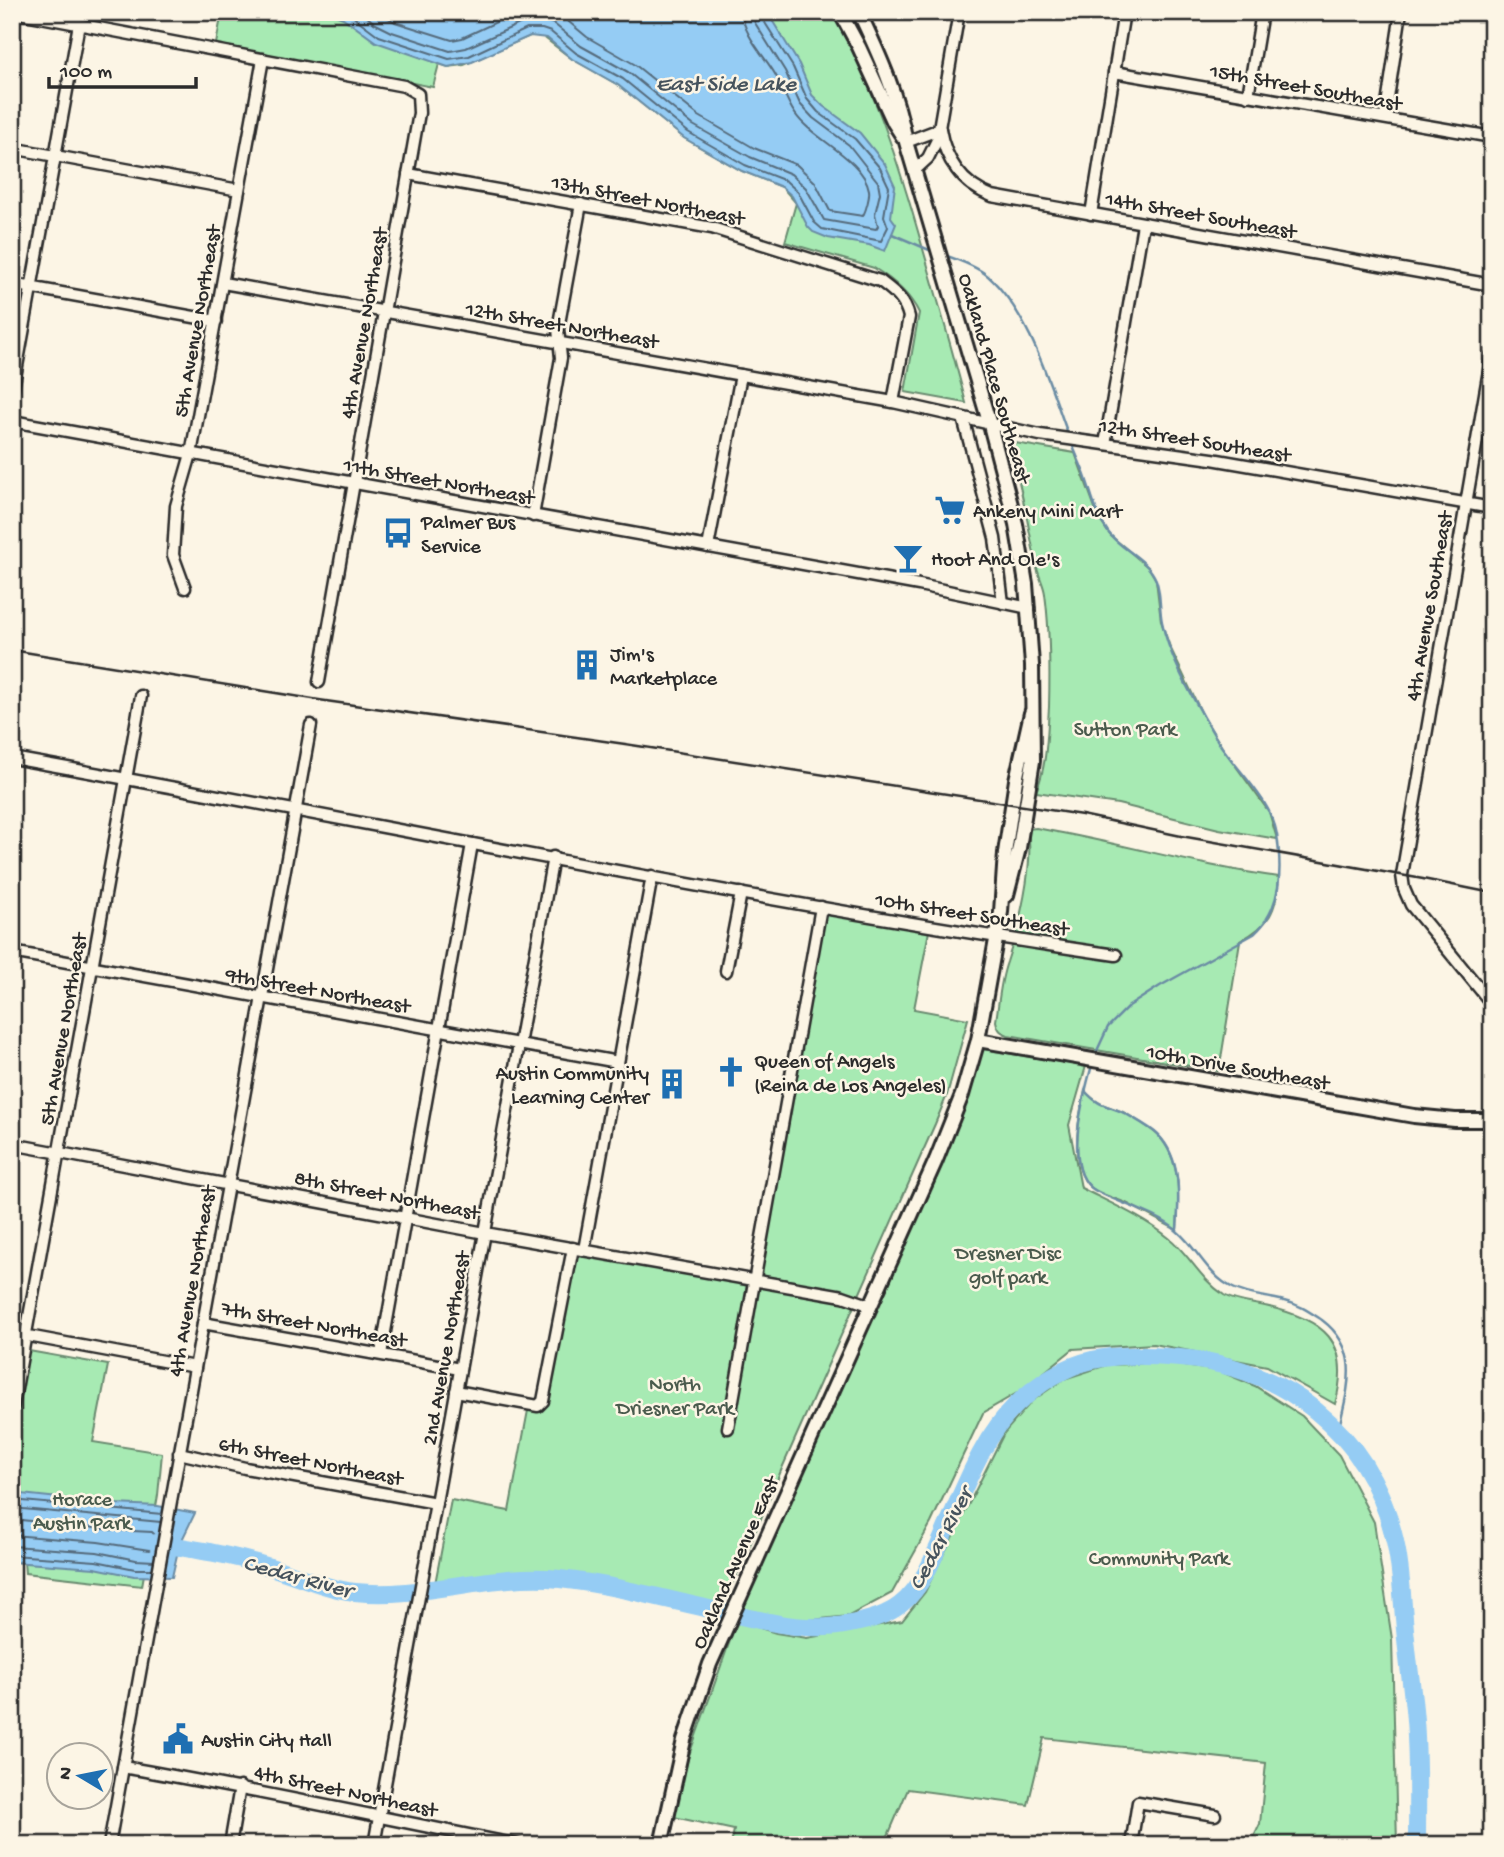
<svg xmlns="http://www.w3.org/2000/svg" width="1504" height="1857" font-family="'Gochi Hand',sans-serif">
  <style>
    .green { fill: #a7eab3; stroke: #698a6f; stroke-width: 2 }
    .water { fill: #95ccf4; stroke: #6b8ca4; stroke-width: 2 }
    .lines { fill: none; stroke-linecap: round; stroke-linejoin: round }
    .shore { stroke: #556b7b; stroke-width: 2 }
    .stream { stroke: #6b8ca4; stroke-width: 2.5 }
    .river { stroke: #95ccf4; stroke-width: 18 }
    .minor-casing { stroke: #2b2b2b; stroke-width: 15 }
    .major-casing { stroke: #2b2b2b; stroke-width: 18 }
    .minor { stroke: #fcf5e5; stroke-width: 10 }
    .major { stroke: #fcf5e5; stroke-width: 12 }
    .rail { stroke: #2b2b2b; stroke-width: 2.5 }
    .labels { text-anchor: middle; stroke-width: 5; stroke-linejoin: round; paint-order: stroke }
    .street-label { font-size: 21px; fill: #2b2b2b; stroke: #fcf5e5 }
    .poi-label { font-size: 21px; fill: #2b2b2b; stroke: #fcf5e5; text-anchor: start }
    .park-label { font-size: 21px; fill: #4a5b4d; stroke: #fcf5e5 }
    .water-label { font-size: 23px; font-style: italic; fill: #46535d; stroke: #fcf5e5 }
  </style>
  <rect width="100%" height="100%" fill="#fcf5e5"/>
  <filter id="ink" filterUnits="userSpaceOnUse"><feTurbulence type="fractalNoise" baseFrequency=".0143" numOctaves="2"/><feDisplacementMap in="SourceGraphic" scale="14" xChannelSelector="R" yChannelSelector="G"/><feConvolveMatrix kernelMatrix="1 2 1 2 8 2 1 2 1" color-interpolation-filters="sRGB"/></filter>
  <g filter="url(#ink)">
    <g class="green">
      <path d="M222 12H831C875 85 900 168 923 249 938 301 953 352 966 403L905 392 919 313C910 294 892 279 874 268L785 242 796 203 782 187 742 171 684 138 618 85 572 59 542 36H530L464 65 448 67 439 64 433 87 216 44Z"/>
      <path d="M1009 442 1075 453 1099 519 1110 535 1149 568 1156 580 1161 621 1170 647 1203 716 1222 747 1269 812 1277 839 1219 829 1118 804 1036 792C1047 765 1047 736 1049 707 1050 669 1050 631 1045 594 1044 585 1039 577 1037 568 1028 525 1021 484 1009 442Z"/>
      <path d="M1036 828C1117 842 1197 866 1279 877 1277 910 1270 925 1240 941L1219 1071 1008 1035C1000 1032 998 1030 996 1021 999 1002 1000 981 1007 962 1019 926 1034 868 1028 829Z"/>
      <path d="M821 907 930 926 914 1009 968 1019 947 1095 935 1124 783 1466 741 1566 718 1611C654 1597 587 1575 520 1577 491 1577 463 1586 434 1589L451 1500 509 1511 529 1405 538 1406 573 1248 754 1281Z"/>
      <path d="M982 1049 1086 1066 1069 1125 1081 1188C1110 1203 1143 1217 1169 1238 1189 1254 1199 1278 1224 1295 1235 1302 1253 1303 1265 1306 1323 1319 1353 1341 1335 1404L1267 1366 1154 1344 1073 1349 1022 1390 983 1413 931 1523 892 1593 849 1616 801 1621 740 1611 874 1305 958 1124Z"/>
      <path d="M1085 1091C1102 1109 1108 1104 1127 1114 1137 1120 1150 1128 1159 1136 1182 1161 1179 1199 1177 1230 1161 1222 1145 1213 1128 1204 1116 1198 1099 1195 1089 1186 1069 1165 1079 1115 1085 1091Z"/>
      <path d="M12 1348 108 1365 93 1442 162 1453 158 1495 142 1586 25 1573 24 1562H12Z"/>
      <path d="M1162 1363 1219 1371 1255 1386 1302 1416 1339 1455 1374 1522 1392 1639 1397 1845H1250L1260 1824 1266 1763 1044 1738 1028 1805 908 1789 884 1845H731L734 1830 674 1817 688 1758 737 1621 776 1633 807 1638 902 1621 925 1592 1004 1433 1032 1401 1064 1379 1107 1365Z"/>
    </g>
    <g class="water">
      <path d="M327 12H767L799 64 812 95 823 106 860 133 885 164 895 186 891 217 896 224 885 251 869 245 828 238 813 232 808 227 792 196 782 187 742 171 684 138 618 85 572 59 547 38 530 36 472 62 448 67 376 42 343 18Z"/>
      <path d="M12 1493 115 1504 158 1506 195 1513 179 1546 172 1577 134 1576 95 1568 12 1562Z"/>
    </g>
    <g class="lines">
      <g class="shore">
        <path d="M347 12 379 36 449 59 469 56 527 29H542L551 32 576 53 623 79 688 132 745 165 786 181 798 192 814 222 822 229 881 241 888 227 884 216 889 187 880 168 855 139 818 112 807 99 793 67 762 18 761 12"/>
        <path d="M362 12 374 23 392 32 450 51 466 48 526 21 543 20 554 24 581 46 628 72 693 125 750 157 791 174 806 188 824 220 876 229 878 226 875 214 880 193 878 182 849 145 813 118 800 104 785 71 755 23 752 12"/>
        <path d="M378 12 395 22 452 40 462 38 518 12"/>
        <path d="M553 12 563 17 587 37 634 64 699 116 754 148 797 165 815 182 830 211 863 216C866 210 870 197 869 190 865 164 822 142 805 125 789 111 785 92 775 74 764 55 743 35 742 12"/>
        <path d="M12 1500 162 1514"/>
        <path d="M12 1508 161 1522"/>
        <path d="M12 1519 113 1530 152 1532 155 1535 152 1548 149 1550 98 1542 12 1535"/>
        <path d="M12 1546 97 1552 136 1560 154 1561"/>
        <path d="M12 1555 96 1561 135 1569H152"/>
      </g>
      <g class="stream">
        <path d="M892 234 934 252"/>
        <path d="M944 255C959 260 976 266 988 276 1030 314 1049 383 1068 434"/>
        <path d="M1072 444C1076 454 1080 463 1084 473 1092 494 1095 514 1108 532 1121 550 1147 558 1156 580 1161 593 1159 608 1162 622 1168 653 1189 691 1205 719 1211 729 1217 741 1224 750 1243 776 1272 803 1277 835 1282 870 1282 909 1254 934L1160 986 1129 1006 1108 1027 1095 1055"/>
        <path d="M1092 1065C1084 1095 1061 1171 1096 1191 1120 1204 1157 1213 1177 1231 1198 1249 1207 1275 1233 1288 1249 1296 1267 1296 1284 1301 1299 1304 1310 1312 1322 1320 1363 1351 1347 1390 1338 1432"/>
        <path d="M1085 1091C1101 1109 1108 1104 1126 1114 1136 1120 1150 1127 1158 1135 1182 1159 1179 1198 1177 1229"/>
      </g>
      <path class="river" d="M156 1543C194 1549 232 1555 270 1567 298 1575 326 1589 355 1592 424 1599 491 1572 560 1579 616 1585 672 1601 727 1613 769 1622 807 1633 850 1624 867 1621 886 1616 900 1605 923 1587 935 1555 946 1529 965 1487 982 1438 1016 1405 1068 1354 1112 1352 1180 1358 1284 1367 1367 1431 1393 1533 1402 1566 1402 1605 1406 1639 1409 1672 1415 1705 1416 1737 1418 1773 1417 1809 1417 1845"/>
      <g class="minor-casing">
        <g id="minor">
          <path d="M14 12 404 86 418 94 419 113 319 682"/>
          <path d="M1114 72 1492 137"/>
          <path d="M1248 96 1262 12"/>
          <path d="M1385 118 1401 12"/>
          <path d="M940 129C945 159 962 185 992 196L1492 285"/>
          <path d="M906 142 940 129"/>
          <path d="M12 148 239 190"/>
          <path d="M915 170 928 158 937 140 959 12"/>
          <path d="M408 174 712 228 880 281C893 291 905 299 909 317L893 402"/>
          <path d="M1091 214 1124 12"/>
          <path d="M223 283 893 402 1040 435 1212 459 1492 508"/>
          <path d="M12 284 216 321"/>
          <path d="M1492 353 1402 875 1404 889 1411 905 1492 1004"/>
          <path d="M12 394 79 24"/>
          <path d="M963 418 995 538 1003 603"/>
          <path d="M12 421 919 585 1029 608"/>
          <path d="M1105 444 1143 224"/>
          <path d="M533 516 561 358 558 329 581 204"/>
          <path d="M708 547 741 375"/>
          <path d="M185 588 173 555 176 506 191 454 263 59"/>
          <path d="M12 758C380 824 746 901 1116 955"/>
          <path d="M12 952 618 1062"/>
          <path d="M726 971 741 893"/>
          <path d="M12 1144 485 1233 843 1296 869 1305"/>
          <path d="M584 1250 652 876"/>
          <path d="M203 1323 460 1369"/>
          <path d="M12 1333 195 1367"/>
          <path d="M381 1354 472 844"/>
          <path d="M456 1391 538 1406 543 1401 573 1248"/>
          <path d="M12 1411 141 696"/>
          <path d="M728 1428 821 907"/>
          <path d="M179 1453 245 1468 436 1503"/>
          <path d="M123 1767C256 1790 387 1819 519 1845"/>
          <path d="M109 1845 311 725"/>
          <path d="M230 1845 240 1787"/>
          <path d="M374 1845 553 857"/>
          <path d="M1131 1845 1138 1802 1215 1815"/>
        </g>
      </g>
      <g class="major-casing">
        <g id="major">
          <path d="M840 12 859 47 894 123 903 137"/>
          <path d="M859 12C879 54 898 96 906 142L990 425 1016 524 1026 584 1032 665 1033 761 1019 848 1007 895"/>
          <path d="M978 1040 1414 1116 1455 1120H1492"/>
          <path d="M661 1845 684 1740 710 1664 936 1160 962 1095 978 1040 1001 912 1005 853 1016 780 1031 713"/>
        </g>
      </g>
      <use href="#minor" class="minor"/>
      <use href="#major" class="major"/>
      <path class="rail" d="M12 650 319 700 625 744 1082 815 1181 836 1423 879 1492 893"/>
    </g>
  </g>
  <defs>
    <g id="supermarket-bare" transform="scale(2.415)"><path d="M-6-5.5h2.5l.6 2H6L4.5 2H-2.5L-4.4-4H-6ZM-1.5 3.2a1.3 1.3 0 1 0 .1 0ZM3 3.2a1.3 1.3 0 1 0 .1 0Z" fill="#1f6fb2" stroke="#fcf5e5" stroke-width="2.5" paint-order="stroke"/></g>
    <g id="bus-bare" transform="scale(2.415)"><path d="M-5-6H5V4H4V6H2V4H-2V6H-4V4H-5ZM-3.5-4V0h7V-4ZM-3.5 1.2v1.5H-2V1.2ZM2 1.2v1.5H3.5V1.2Z" fill="#1f6fb2" stroke="#fcf5e5" stroke-width="2.5" paint-order="stroke"/></g>
    <g id="bar-bare" transform="scale(2.415)"><path d="M-6-5H6L.8 .8V4.5H3.5V6h-7V4.5H-.8V.8Z" fill="#1f6fb2" stroke="#fcf5e5" stroke-width="2.5" paint-order="stroke"/></g>
    <g id="building-bare" transform="scale(2.415)"><path d="M-4-6H4V6H1V3H-1V6H-4ZM-2.5-4.3h1.7v1.8h-1.7ZM.8-4.3h1.7v1.8H.8ZM-2.5-1h1.7V.8h-1.7ZM.8-1h1.7V.8H.8Z" fill="#1f6fb2" stroke="#fcf5e5" stroke-width="2.5" paint-order="stroke"/></g>
    <g id="church-bare" transform="scale(2.415)"><path d="M-1.2-6h2.4v3.5h3.3v2.4h-3.3V6h-2.4V-.1h-3.3v-2.4h3.3Z" fill="#1f6fb2" stroke="#fcf5e5" stroke-width="2.5" paint-order="stroke"/></g>
    <g id="civic-bare" transform="scale(2.415)"><path d="M-.6-6.5H3V-4.5H.6V-3L4-1V1h2V6H-6V1h2V-1L-.6-3ZM-1.2 2.5V6h2.4V2.5Z" fill="#1f6fb2" stroke="#fcf5e5" stroke-width="2.5" paint-order="stroke"/></g>
  </defs>
  <g fill-rule="evenodd">
    <use href="#supermarket-bare" x="950" y="510"/>
    <use href="#bus-bare" x="398" y="533"/>
    <use href="#bar-bare" x="908" y="558"/>
    <use href="#building-bare" x="587" y="665"/>
    <use href="#church-bare" x="731" y="1072"/>
    <use href="#building-bare" x="672" y="1084"/>
    <use href="#civic-bare" x="178" y="1739"/>
  </g>
  <g class="labels">
    <g class="street-label">
      <text transform="translate(1306 86) rotate(10)" y="7">15th Street Southeast</text>
      <text transform="translate(648 199) rotate(11)" y="7">13th Street Northeast</text>
      <text transform="translate(1201 214) rotate(10)" y="7">14th Street Southeast</text>
      <text transform="translate(196 321) rotate(-80)" y="7">5th Avenue Northeast</text>
      <text transform="translate(363 323) rotate(-80)" y="7">4th Avenue Northeast</text>
      <text transform="translate(562 324) rotate(10)" y="7">12th Street Northeast</text>
      <text transform="translate(996 378) rotate(74)" y="7">Oakland Place Southeast</text>
      <text transform="translate(1195 439) rotate(9)" y="7">12th Street Southeast</text>
      <text transform="translate(439 480) rotate(10)" y="7">11th Street Northeast</text>
      <text transform="translate(1428 606) rotate(-80)" y="7">4th Avenue Southeast</text>
      <text transform="translate(972 913) rotate(9)" y="7">10th Street Southeast</text>
      <text transform="translate(318 989) rotate(10)" y="7">9th Street Northeast</text>
      <text transform="translate(62 1029) rotate(-80)" y="7">5th Avenue Northeast</text>
      <text transform="translate(1238 1066) rotate(10)" y="7">10th Drive Southeast</text>
      <text transform="translate(387 1194) rotate(11)" y="7">8th Street Northeast</text>
      <text transform="translate(191 1281) rotate(-80)" y="7">4th Avenue Northeast</text>
      <text transform="translate(314 1323) rotate(10)" y="7">7th Street Northeast</text>
      <text transform="translate(445 1348) rotate(-80)" y="7">2nd Avenue Northeast</text>
      <text transform="translate(311 1460) rotate(11)" y="7">6th Street Northeast</text>
      <text transform="translate(734 1562) rotate(-66)" y="7">Oakland Avenue East</text>
      <text transform="translate(346 1790) rotate(12)" y="7">4th Street Northeast</text>
    </g>
    <g class="poi-label">
      <text x="973" y="517">Ankeny Mini Mart</text>
      <text x="421" y="528">Palmer Bus<tspan x="421" dy="24">Service</tspan></text>
      <text x="931" y="565">Hoot And Ole's</text>
      <text x="610" y="660">Jim's<tspan x="610" dy="24">Marketplace</tspan></text>
      <text x="754" y="1067">Queen of Angels<tspan x="754" dy="24">(Reina de Los Angeles)</tspan></text>
      <text x="649" y="1079" text-anchor="end">Austin Community<tspan x="649" dy="24">Learning Center</tspan></text>
      <text x="201" y="1746">Austin City Hall</text>
    </g>
    <g class="park-label">
      <text x="1125" y="735">Sutton Park</text>
      <text x="1008" y="1259">Dresner Disc<tspan x="1008" dy="24">golf park</tspan></text>
      <text x="675" y="1390">North<tspan x="675" dy="24">Driesner Park</tspan></text>
      <text x="82" y="1505">Horace<tspan x="82" dy="24">Austin Park</tspan></text>
      <text x="1159" y="1564">Community Park</text>
    </g>
    <g class="water-label">
      <text x="726" y="90">East Side Lake</text>
      <text transform="translate(939 1538) rotate(-62)" y="8">Cedar River</text>
      <text transform="translate(298 1575) rotate(15)" y="8">Cedar River</text>
    </g>
  </g>
  <rect width="1504" height="1857" fill="none" stroke="#fcf5e5" stroke-width="42"/>
  <rect x="21" y="21" width="1462" height="1815" fill="none" stroke="#2b2b2b" stroke-width="2.5" filter="url(#ink)"/>
  <g transform="translate(80 1776) rotate(280)"><circle r="33" fill="#fcf5e5" stroke="#a8a49b" stroke-width="2"/>
  <path d="M0-5L12 26L0 18L-12 26Z" fill="#1f6fb2"/>
  <text y="-10" font-size="19" font-weight="bold" text-anchor="middle" fill="#2b2b2b">N</text>
  </g>
  <path d="M49 77v10h147v-10" fill="none" stroke="#2b2b2b" stroke-width="3.5"/>
  <text x="60" y="77" font-size="21" fill="#2b2b2b" stroke="#fcf5e5" stroke-width="5" paint-order="stroke">100 m</text>
</svg>
